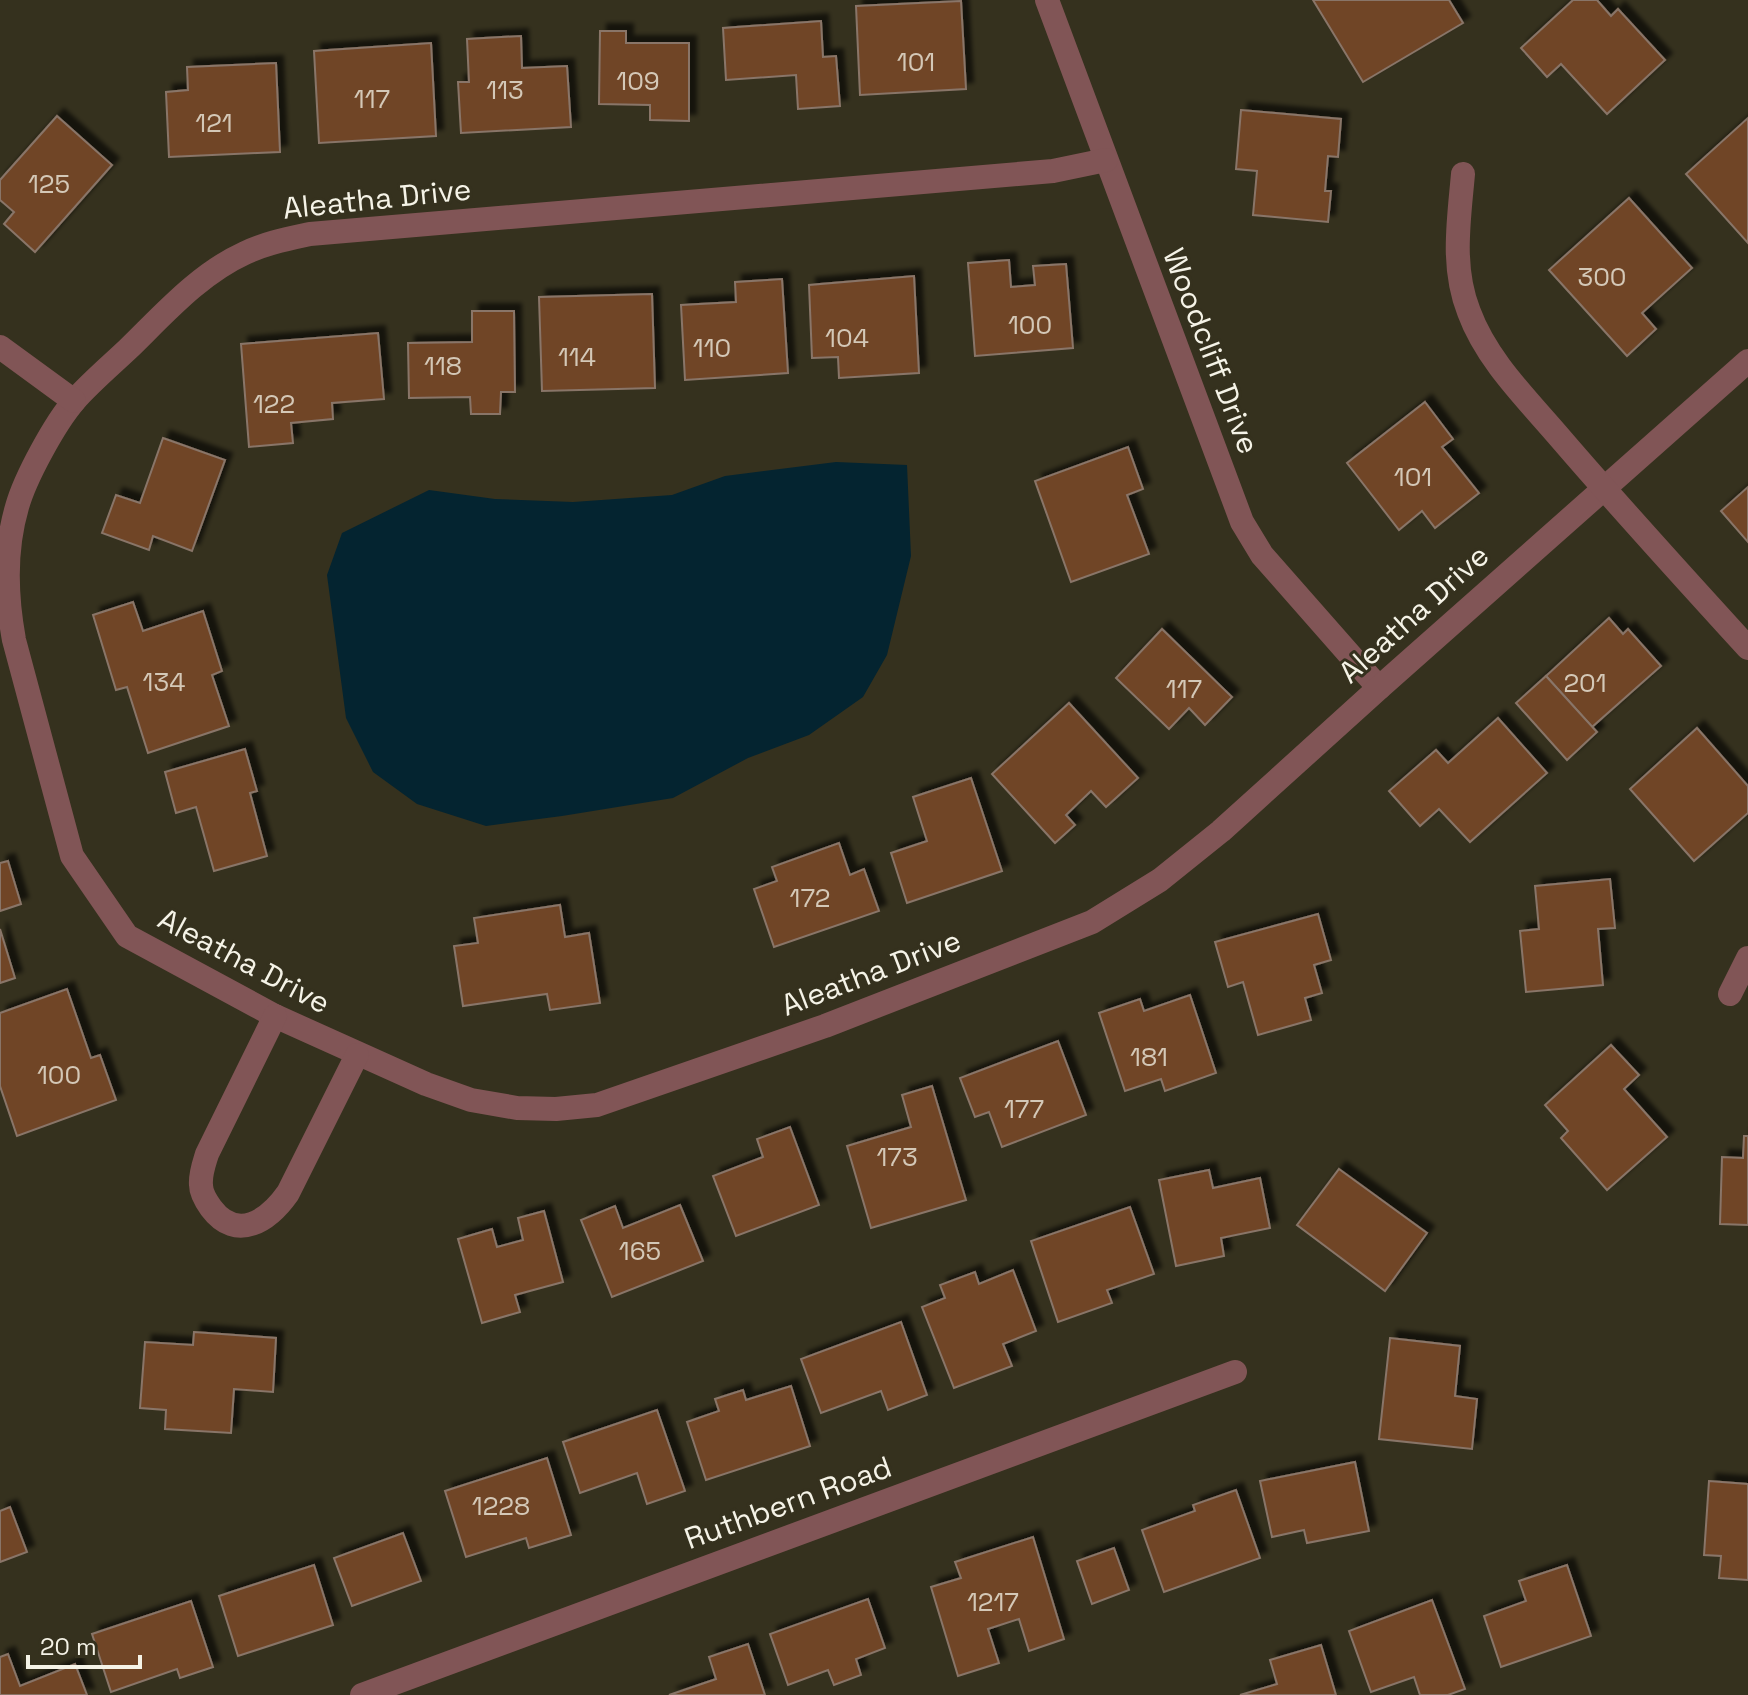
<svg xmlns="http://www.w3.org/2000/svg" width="1748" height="1695" font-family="'Space Grotesk',sans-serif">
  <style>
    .water { fill: #042430 }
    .building { fill: #6f4528; stroke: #897568; stroke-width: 2; filter: url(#shadow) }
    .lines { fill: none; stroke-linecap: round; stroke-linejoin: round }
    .street { stroke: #815556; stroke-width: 24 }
    .labels { text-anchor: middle; stroke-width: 6; stroke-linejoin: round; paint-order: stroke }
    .number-label { font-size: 26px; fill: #d4c8b7 }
    .street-label { font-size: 30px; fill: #f5f3e7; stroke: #35311e }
  </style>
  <defs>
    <filter id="shadow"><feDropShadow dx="7" dy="-7" stdDeviation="2" flood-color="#0009"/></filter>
  </defs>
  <rect width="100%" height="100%" fill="#35311e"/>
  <path class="water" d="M836 462 907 465 911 556 887 655 863 697 809 735 748 758 673 798 562 816 486 826 417 804 373 772 346 718 327 575 342 533 429 490 495 499 573 502 672 495 725 476Z"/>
  <g class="building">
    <path d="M1313 0H1449L1463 23 1363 82Z"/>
    <path d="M1573 0H1597L1611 16 1618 9 1665 60 1607 114 1561 64 1547 77 1521 48Z"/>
    <path d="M961 1 966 89 860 95 856 6Z"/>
    <path d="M821 21 823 57 836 56 840 106 798 109 796 75 726 80 723 28Z"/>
    <path d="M600 31H626V43H689V121L650 120V105L599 104Z"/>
    <path d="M521 36 522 68 567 66 571 127 461 133 458 82H469L467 39Z"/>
    <path d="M431 43 436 136 319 143 314 51Z"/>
    <path d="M276 63 280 152 169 157 166 92 188 90 187 67Z"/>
    <path d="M1241 110 1341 119 1338 157 1328 156 1325 191H1331L1328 222 1253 215 1257 171 1236 169Z"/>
    <path d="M57 116 112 165 35 252 4 224 14 212 0 200V180Z"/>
    <path d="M1748 118V243L1686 174Z"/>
    <path d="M1629 198 1692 268 1642 313 1656 329 1627 356 1549 270Z"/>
    <path d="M1009 260 1011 287 1035 285 1033 266 1066 264 1073 348 975 356 968 263Z"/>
    <path d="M914 276 919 373 839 378 838 357 812 358 809 285Z"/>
    <path d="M782 279 788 373 685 380 681 305 736 302 735 282Z"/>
    <path d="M652 294 655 388 542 391 539 297Z"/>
    <path d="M472 311H514L515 392H501L500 414H471L470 397 409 398 408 343 472 342Z"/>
    <path d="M378 333 384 399 332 403 333 419 291 423 293 443 249 447 241 344Z"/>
    <path d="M1425 402 1453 439 1442 447 1479 493 1435 528 1422 511 1399 530 1347 463Z"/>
    <path d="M163 438 225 460 192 551 153 536 149 550 102 533 116 495 140 503Z"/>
    <path d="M1128 447 1143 489 1127 495 1149 554 1071 582 1035 481Z"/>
    <path d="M1748 487V542L1721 511Z"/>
    <path d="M133 602 143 631 203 611 222 671 212 675 229 726 148 753 127 687 116 690 93 615Z"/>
    <path d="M1609 618 1623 634 1628 629 1661 666 1592 727 1546 676Z"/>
    <path d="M1162 629 1232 697 1205 725 1189 708 1169 729 1116 678Z"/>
    <path d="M1546 676 1597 732 1567 760 1516 703Z"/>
    <path d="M1069 703 1138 778 1106 807 1091 791 1066 815 1075 825 1055 843 992 774Z"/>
    <path d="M1498 718 1547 773 1470 842 1439 809 1420 826 1389 791 1436 750 1448 763Z"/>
    <path d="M1697 728 1748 786V813L1694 861 1630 789Z"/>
    <path d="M245 749 257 791 250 793 267 856 214 871 196 807 176 813 165 772Z"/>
    <path d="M971 778 1002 871 907 903 891 853 927 841 913 797Z"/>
    <path d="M839 843 850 875 864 869 879 911 774 947 754 889 777 881 772 867Z"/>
    <path d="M8 861 21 904 0 911V863Z"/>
    <path d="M1610 879 1615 928 1598 929 1603 985 1526 992 1520 931 1539 929 1535 886Z"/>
    <path d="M560 905 565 937 589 933 600 1003 550 1010 547 994 463 1006 454 946 478 943 474 918Z"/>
    <path d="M1318 914 1331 960 1314 965 1322 993 1305 998 1311 1020 1258 1035 1243 982 1228 987 1215 942Z"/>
    <path d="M0 929 15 978 0 983Z"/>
    <path d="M67 989 91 1058 100 1055 116 1100 17 1136 0 1086V1013Z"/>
    <path d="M1190 995 1216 1073 1165 1091 1161 1079 1125 1091 1099 1013 1140 999 1144 1011Z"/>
    <path d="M1058 1041 1086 1115 1002 1147 989 1112 975 1117 960 1078Z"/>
    <path d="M1611 1045 1639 1075 1624 1089 1667 1137 1607 1190 1561 1138 1568 1131 1545 1105Z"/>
    <path d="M932 1086 966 1200 871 1228 847 1146 911 1127 902 1095Z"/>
    <path d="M790 1127 819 1205 736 1236 713 1176 763 1157 757 1139Z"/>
    <path d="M1744 1136H1748V1225L1720 1224 1722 1157 1743 1158Z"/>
    <path d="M1339 1169 1427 1233 1385 1291 1297 1225Z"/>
    <path d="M1209 1170 1213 1188 1260 1178 1270 1228 1221 1238 1224 1256 1176 1266 1159 1180Z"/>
    <path d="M680 1205 703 1261 612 1297 581 1220 615 1206 623 1228Z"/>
    <path d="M1130 1207 1154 1274 1107 1290 1112 1303 1058 1322 1031 1241Z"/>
    <path d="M544 1211 563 1282 515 1295 520 1312 482 1323 458 1239 492 1229 497 1247 523 1240 518 1218Z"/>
    <path d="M1013 1270 1036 1331 1003 1344 1012 1366 954 1388 922 1307 945 1298 940 1285 975 1272 979 1284Z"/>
    <path d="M901 1322 927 1395 888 1410 881 1391 821 1413 801 1359Z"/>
    <path d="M194 1332 276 1338 273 1392 234 1389 231 1433 165 1429 166 1410 140 1408 145 1342 193 1345Z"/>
    <path d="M1390 1338 1460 1346 1455 1396 1477 1399 1472 1449 1379 1439Z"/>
    <path d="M791 1386 810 1446 706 1480 687 1422 719 1411 715 1399 743 1390 746 1400Z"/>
    <path d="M657 1410 685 1491 647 1504 637 1473 580 1493 563 1442Z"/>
    <path d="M547 1458 571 1535 529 1548 526 1538 466 1557 445 1491Z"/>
    <path d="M1355 1462 1369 1531 1307 1543 1304 1530 1272 1537 1260 1481Z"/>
    <path d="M1709 1481 1748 1484V1580L1719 1578 1721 1556 1704 1555Z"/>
    <path d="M1236 1490 1260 1558 1164 1592 1142 1530 1195 1511 1193 1505Z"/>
    <path d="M10 1507 27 1552 0 1562V1511Z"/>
    <path d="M403 1533 421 1581 352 1606 334 1558Z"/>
    <path d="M1033 1537 1064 1639 1029 1651 1019 1619 988 1629 999 1663 958 1676 931 1587 961 1578 955 1562Z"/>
    <path d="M1114 1548 1129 1590 1092 1604 1077 1561Z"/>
    <path d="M314 1565 333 1625 238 1656 219 1596Z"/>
    <path d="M1567 1565 1591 1636 1501 1667 1484 1616 1526 1601 1519 1581Z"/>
    <path d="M868 1599 885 1648 856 1659 861 1675 834 1685 828 1670 788 1685 770 1634Z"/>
    <path d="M1432 1600 1465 1689 1448 1695H1420L1414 1677 1371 1692 1349 1631Z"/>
    <path d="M191 1601 213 1667 180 1678 177 1669 111 1692 92 1634Z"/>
    <path d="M748 1644 765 1695H669L716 1679 709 1657Z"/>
    <path d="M1321 1645 1336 1695H1240L1277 1684 1270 1660Z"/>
    <path d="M8 1654 20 1686 75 1664 87 1695H0V1657Z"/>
  </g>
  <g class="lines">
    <g class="street">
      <path d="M1047 0 1242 522 1262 555 1379 688"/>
      <path d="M1106 160 1053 171 310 234C287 239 266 243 245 253 199 274 164 314 128 349 110 366 91 382 75 400 55 423 25 478 17 507 4 551 6 596 14 640L72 856 127 936 275 1016 426 1084 471 1100 517 1108 556 1109 597 1105 825 1026 1092 922 1160 880 1221 831 1379 688 1748 361"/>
      <path d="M1463 174C1459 220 1451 267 1469 312 1487 361 1528 400 1561 439 1622 510 1685 579 1748 648"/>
      <path d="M0 347 74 401"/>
      <path d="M1730 994 1748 958"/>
      <path d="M275 1016 207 1154C204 1164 200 1174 201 1185 201 1193 206 1201 211 1208 237 1243 269 1220 288 1193L357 1055"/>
      <path d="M362 1695 1235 1372"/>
    </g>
  </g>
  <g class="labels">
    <g class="number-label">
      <text x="916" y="71">101</text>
      <text x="638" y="90">109</text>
      <text x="505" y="99">113</text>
      <text x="372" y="108">117</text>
      <text x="214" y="132">121</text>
      <text x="49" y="193">125</text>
      <text x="1602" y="286">300</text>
      <text x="1030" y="334">100</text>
      <text x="847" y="347">104</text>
      <text x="712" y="357">110</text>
      <text x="577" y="366">114</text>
      <text x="443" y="375">118</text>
      <text x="274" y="413">122</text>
      <text x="1413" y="486">101</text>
      <text x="164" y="691">134</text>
      <text x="1585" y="692">201</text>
      <text x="1184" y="698">117</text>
      <text x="810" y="907">172</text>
      <text x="1149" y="1066">181</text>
      <text x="59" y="1084">100</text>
      <text x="1024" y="1118">177</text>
      <text x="897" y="1166">173</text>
      <text x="640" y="1260">165</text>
      <text x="501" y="1515">1228</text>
      <text x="993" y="1611">1217</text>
    </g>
    <g class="street-label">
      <text transform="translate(377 199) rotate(-6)" y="10">Aleatha Drive</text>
      <text transform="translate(1211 351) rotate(69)" y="10">Woodcliff Drive</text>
      <text transform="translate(1414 614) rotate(-42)" y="10">Aleatha Drive</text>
      <text transform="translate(244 961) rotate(28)" y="10">Aleatha Drive</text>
      <text transform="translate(871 973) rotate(-21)" y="10">Aleatha Drive</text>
      <text transform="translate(788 1503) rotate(-20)" y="10">Ruthbern Road</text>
    </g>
  </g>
  <path d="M28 1655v12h112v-12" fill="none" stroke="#f5f3e7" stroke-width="4"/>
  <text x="40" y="1655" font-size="24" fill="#f5f3e7" stroke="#35311e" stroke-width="6" paint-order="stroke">20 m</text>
</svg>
